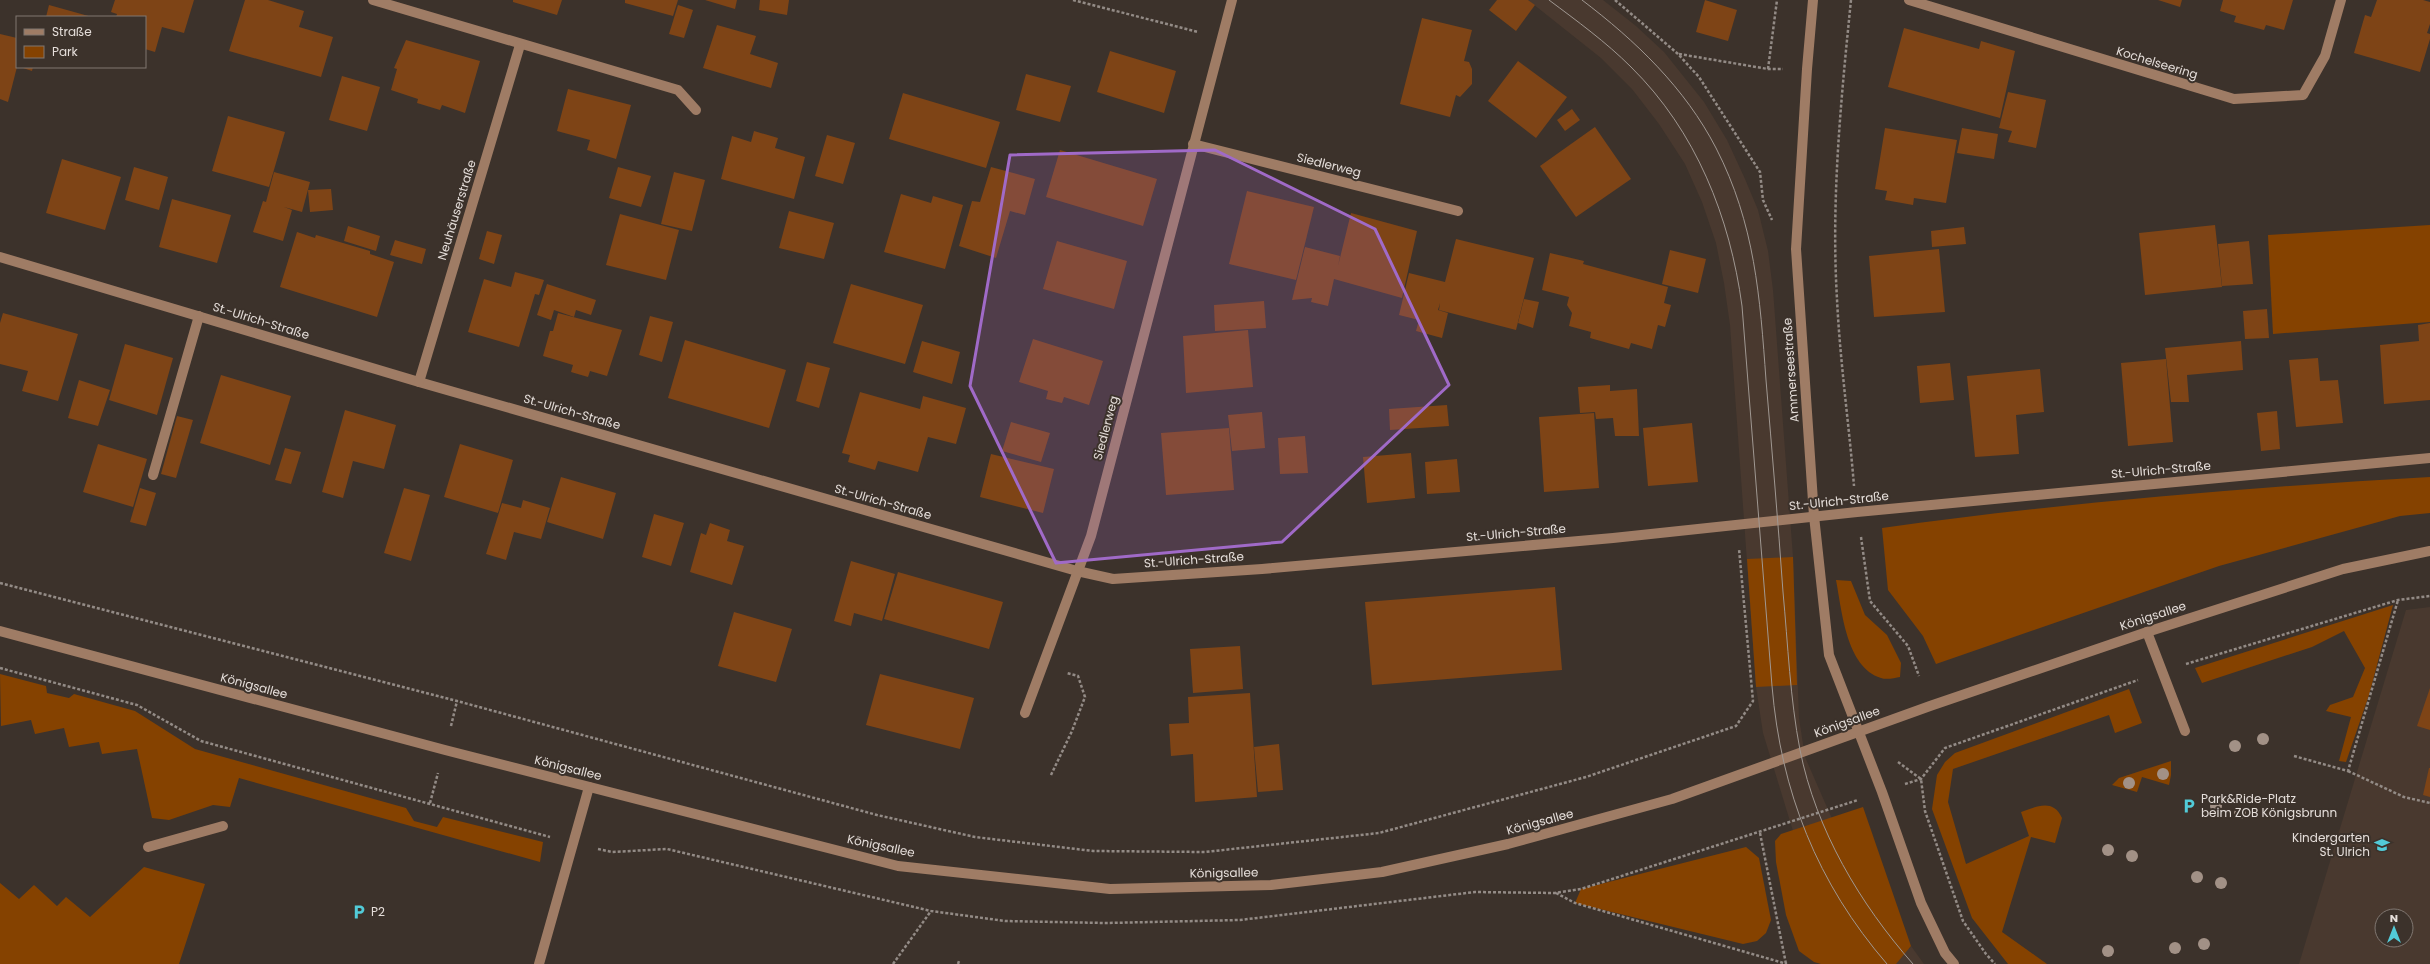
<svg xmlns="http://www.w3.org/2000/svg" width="2430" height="964" font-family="Poppins,sans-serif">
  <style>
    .built { fill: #49392f; fill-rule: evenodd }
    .green { fill: #854200 }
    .building { fill: #7e4416 }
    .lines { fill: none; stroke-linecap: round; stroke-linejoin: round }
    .path { stroke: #938b86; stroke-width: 2.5; stroke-dasharray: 3 2; stroke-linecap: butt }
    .minor { stroke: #9f7c65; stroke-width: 10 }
    .tram { stroke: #a09892; stroke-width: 1 }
    .tree { fill: #a29186 }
    .marked { fill: #a06ac8; fill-opacity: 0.2; stroke: #a06ac8; stroke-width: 3; stroke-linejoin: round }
    .labels { text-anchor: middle; stroke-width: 4; stroke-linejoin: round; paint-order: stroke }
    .street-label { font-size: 12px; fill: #e5deda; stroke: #3c322b }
    .poi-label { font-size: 12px; fill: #e5deda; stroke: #3c322b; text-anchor: start }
  </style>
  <rect width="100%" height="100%" fill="#3c322b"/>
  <g class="built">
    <path d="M1528 0H1603L1636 26 1664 52 1704 102 1727 140 1745 179 1758 210 1768 251 1773 290 1793 557 1799 718 1805 757 1847 853 1909 949 1911 946 1924 964H1872L1793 831 1763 733 1756 687 1730 325 1724 283 1716 243 1702 202 1685 164 1659 124 1632 89 1601 58Z"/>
    <path d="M2430 607V964H2299L2406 610ZM2382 916H2406V940H2382Z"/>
  </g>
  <g class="green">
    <path d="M2430 225V322L2273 334 2268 235Z"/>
    <path d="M2430 477V513L2400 516 2219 566 1936 664 1923 636 1888 590 1882 528C2063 503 2247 487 2430 477Z"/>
    <path d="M1793 557 1797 685 1756 687 1747 559Z"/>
    <path d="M1836 580 1851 581 1865 615 1887 635 1901 663 1900 677C1895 678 1886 680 1881 678 1846 667 1842 611 1836 580Z"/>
    <path d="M2393 605 2369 695 2346 762 2339 761 2351 717 2326 711 2330 705 2353 697 2365 668 2344 631 2312 647 2202 683 2195 668Z"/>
    <path d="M0 674 46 686 47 693 69 698 74 694 135 711 195 749 406 808 414 821 437 827 443 817 543 842 540 862 239 778 230 807 213 805 169 820 152 818 137 749 102 754 99 742 69 747 64 728 35 734 31 720 1 726Z"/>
    <path d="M2129 689 2142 723 2115 733 2109 715 1953 769 1948 802 1966 864 2029 836 2021 812C2036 807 2053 798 2062 818L2055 843 2031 837 2002 932 2047 964H2008L1972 918 1932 809 1937 775 1945 762 1955 753Z"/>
    <path d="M2171 761V775L2169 785 2142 777 2137 792 2112 785 2119 778Z"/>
    <path d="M1863 807 1911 946 1896 964H1821L1814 962 1799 951 1786 915 1776 862 1775 841 1781 834Z"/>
    <path d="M1746 847 1759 858 1771 920 1766 933 1757 941 1743 944 1575 903 1581 889Z"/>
    <path d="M144 867 205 884 179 964H0V883L19 899 34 885 57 906 66 897 90 917Z"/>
  </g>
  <g class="building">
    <path d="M115 0H194L184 33 162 27 155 52 145 49V17H116L117 14 111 12Z"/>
    <path d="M245 0H268L304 11 299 27 333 37 321 77 229 51Z"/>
    <path d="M513 0H562L557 15 513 2Z"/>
    <path d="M625 0H678L673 16 625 3Z"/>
    <path d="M705 0H737L735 9Z"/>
    <path d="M760 0H789L787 15 759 10Z"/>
    <path d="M1497 0H1528L1535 5 1516 31 1489 10Z"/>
    <path d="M1705 0 1737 10 1728 41 1696 32Z"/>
    <path d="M2158 0H2182L2180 7Z"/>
    <path d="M2223 0H2293L2284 30 2266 25 2264 30 2234 22 2236 16 2220 11Z"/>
    <path d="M2377 0H2423L2430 2V24L2427 33 2430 34V39L2420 72 2354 53 2365 15 2371 17Z"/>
    <path d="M49 5 92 17H46Z"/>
    <path d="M678 5 693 10 684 38 669 34Z"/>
    <path d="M1422 18 1472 30 1464 61 1469 62 1472 69V84L1460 97 1456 95 1450 117 1400 104Z"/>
    <path d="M717 25 756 36 750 54 778 63 771 88 703 68Z"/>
    <path d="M1904 28 1979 49 1981 41 2015 51 2000 118 1888 87Z"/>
    <path d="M0 34 17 38V67L8 102 0 99Z"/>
    <path d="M406 40 480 61 465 113 442 105 440 110 417 103 418 99 391 90 397 69 394 68Z"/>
    <path d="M1110 51 1176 71 1164 113 1097 92Z"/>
    <path d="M1518 61 1567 97 1536 138 1488 101Z"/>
    <path d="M20 67H33L32 71Z"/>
    <path d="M1026 74 1071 86 1060 122 1016 110Z"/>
    <path d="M342 76 380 87 367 131 329 120Z"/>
    <path d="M568 89 631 105 616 159 587 150 590 140 557 131Z"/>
    <path d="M2008 92 2046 100 2036 148 2008 142 2012 131 1999 128Z"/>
    <path d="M903 93 1000 122 986 168 889 139Z"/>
    <path d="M1572 109 1580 120 1565 131 1557 120Z"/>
    <path d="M228 116 285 132 269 187 212 171Z"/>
    <path d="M1595 127 1631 179 1576 217 1540 166Z"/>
    <path d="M1885 128 1957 140 1946 203 1914 198 1913 205 1885 200 1887 191 1875 189Z"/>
    <path d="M1962 128 1998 134 1994 159 1957 153Z"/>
    <path d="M754 131 778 138 775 148 805 157 794 199 721 179 732 136 751 142Z"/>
    <path d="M827 135 855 143 843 184 815 176Z"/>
    <path d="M1060 150 1157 179 1143 226 1046 197Z"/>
    <path d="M62 159 121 177 105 230 46 213Z"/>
    <path d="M134 167 168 177 159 210 125 200Z"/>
    <path d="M618 167 651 176 641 207 609 198Z"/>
    <path d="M991 167 1035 179 1025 215 1010 211 996 258 959 246 972 201 980 202Z"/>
    <path d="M274 172 310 182 302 212 284 207 292 210 283 241 253 232 263 201 266 202Z"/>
    <path d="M674 172 705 180 692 231 661 224Z"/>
    <path d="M331 189 333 210 310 212 308 190Z"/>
    <path d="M1247 191 1314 207 1296 280 1229 264Z"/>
    <path d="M901 194 931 203 933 196 963 205 945 269 884 252Z"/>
    <path d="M172 199 231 215 217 263 159 247Z"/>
    <path d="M789 211 834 223 824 259 779 248Z"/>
    <path d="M1351 213 1417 231 1402 298 1334 279 1328 306 1311 302 1312 298 1292 300 1305 247 1340 256 1338 266Z"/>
    <path d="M620 214 679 230 666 280 606 265Z"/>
    <path d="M2215 225 2222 287 2145 295 2139 233Z"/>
    <path d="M348 226 380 236 376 251 344 241Z"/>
    <path d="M1964 227 1966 244 1932 247 1931 231Z"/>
    <path d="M487 231 502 235 494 264 479 259Z"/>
    <path d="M297 232 315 238 316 235 370 251V254L394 262 377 317 280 287Z"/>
    <path d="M1456 239 1534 258 1516 330 1439 310 1440 303 1438 310 1448 313 1442 338 1416 331 1419 320 1399 315 1409 273 1445 282Z"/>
    <path d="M395 240 426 249 422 264 390 255Z"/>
    <path d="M1057 241 1127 261 1114 309 1043 289Z"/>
    <path d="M2249 241 2253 284 2222 286 2218 244Z"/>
    <path d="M1939 249 1945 312 1874 317 1869 256Z"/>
    <path d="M1670 250 1706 259 1698 293 1662 284Z"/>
    <path d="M1550 253 1584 261 1583 264 1668 287 1664 303 1671 305 1665 327 1658 325 1652 349 1631 343 1629 349 1590 338 1591 332 1569 326 1572 313 1567 305 1569 297 1542 290Z"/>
    <path d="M515 272 544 280 539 295 535 294 519 347 468 332 484 279 511 287Z"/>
    <path d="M547 284 596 300 591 315 576 310 574 317 554 310 551 320 537 315Z"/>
    <path d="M851 284 923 305 905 364 833 343Z"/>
    <path d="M1524 299 1539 302 1533 328 1518 323Z"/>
    <path d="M1264 301 1266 328 1215 331 1214 305Z"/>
    <path d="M2267 309 2269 338 2245 339 2243 311Z"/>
    <path d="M3 313 78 334 58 401 22 391 28 371 0 364V323Z"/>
    <path d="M558 313 622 330 607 376 590 371 588 377 571 372 573 365 543 356 550 331H553Z"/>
    <path d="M650 316 673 322 662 362 639 355Z"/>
    <path d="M2430 323V400L2384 404 2380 345 2419 341 2418 325Z"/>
    <path d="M1248 330 1253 387 1186 393 1183 336Z"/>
    <path d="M1033 339 1103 361 1089 405 1064 397 1062 403 1046 399 1048 391 1019 382Z"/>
    <path d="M685 340 786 370 769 428 668 398Z"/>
    <path d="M922 341 960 352 952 384 913 372Z"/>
    <path d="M2241 341 2243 370 2187 375 2189 402H2171L2165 348Z"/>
    <path d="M125 344 173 358 157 415 109 400Z"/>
    <path d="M2318 358 2320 381 2338 380 2343 423 2296 427 2289 360Z"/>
    <path d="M2166 359 2173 442 2128 446 2121 363Z"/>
    <path d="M807 362 830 368 819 408 796 401Z"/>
    <path d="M1950 363 1954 400 1920 403 1917 366Z"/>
    <path d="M2040 369 2044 412 2016 415 2019 454 1975 457 1967 376Z"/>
    <path d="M221 375 291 396 270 465 200 443Z"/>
    <path d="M79 380 110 390 98 426 68 418Z"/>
    <path d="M1610 385V391L1637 389 1639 436H1615L1613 418 1596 419 1595 412 1580 413 1578 387Z"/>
    <path d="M860 392 920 409 923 396 966 408 956 444 928 437 918 472 878 461 875 470 848 462 850 455 842 453Z"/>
    <path d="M1447 405 1449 426 1390 430 1389 409Z"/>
    <path d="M345 410 396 425 384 469 353 461 343 498 322 492Z"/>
    <path d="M2277 411 2280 449 2261 451 2257 413Z"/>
    <path d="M1262 412 1265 448 1232 451 1228 415Z"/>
    <path d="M1594 413 1599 488 1544 492 1539 417Z"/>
    <path d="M177 416 193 420 176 478 161 474Z"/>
    <path d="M1011 422 1050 433 1041 462 1002 451Z"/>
    <path d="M1692 423 1698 482 1648 486 1643 428Z"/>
    <path d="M1229 428 1234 490 1166 495 1161 433Z"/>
    <path d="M1305 436 1308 473 1280 474 1278 438Z"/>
    <path d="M98 444 147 459 133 507 83 492Z"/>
    <path d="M460 444 513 460 498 513 444 497Z"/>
    <path d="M285 448 301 452 291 484 275 480Z"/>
    <path d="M1411 453 1415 498 1367 503 1363 457Z"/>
    <path d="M991 454 1054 469 1043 513 980 497Z"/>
    <path d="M1457 459 1460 492 1427 494 1425 462Z"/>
    <path d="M561 477 616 493 603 539 547 522Z"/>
    <path d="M140 488 156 493 146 526 130 522Z"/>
    <path d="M404 488 430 495 411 561 384 553Z"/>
    <path d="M523 500 550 508 541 539 514 532 506 560 486 554 502 503 521 508Z"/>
    <path d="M654 514 684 523 671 566 642 557Z"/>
    <path d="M710 523 730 530 727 541 744 546 732 585 690 572 701 533 706 535Z"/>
    <path d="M851 561 895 574 882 621 854 613 851 626 834 621Z"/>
    <path d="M898 572 1003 602 989 649 884 619Z"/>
    <path d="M1555 587 1562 670 1372 685 1365 602Z"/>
    <path d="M734 612 792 629 776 682 718 666Z"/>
    <path d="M1240 646 1243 689 1193 693 1190 649Z"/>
    <path d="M880 674 974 698 960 749 866 725Z"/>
    <path d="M2430 688V730L2417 726Z"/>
    <path d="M1250 693 1257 797 1195 802 1193 754 1171 756 1169 724 1189 723 1188 697Z"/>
    <path d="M1279 744 1283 790 1258 792 1254 747Z"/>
    <path d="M2429 768H2430V797L2423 795Z"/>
  </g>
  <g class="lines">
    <g class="path">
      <path d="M1073 0 1198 32"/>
      <path d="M1615 0 1678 54 1699 77 1760 172 1763 200 1772 220"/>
      <path d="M1851 0C1841 99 1831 200 1837 299 1840 362 1849 424 1854 486"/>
      <path d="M1679 54 1768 69H1783"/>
      <path d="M1768 69 1777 0"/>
      <path d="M1861 537 1870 601 1908 646 1919 676"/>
      <path d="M0 583 457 701 877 815 975 837 1093 851 1205 852 1379 833 1586 777 1736 726 1753 701 1739 549"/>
      <path d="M2186 664 2398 600 2430 596"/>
      <path d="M0 668 137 705 201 741 550 837"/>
      <path d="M451 726 457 701"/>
      <path d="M2294 756 2348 771 2398 600"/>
      <path d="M1898 762 1921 779 1925 811 1963 921 1986 954 1995 964"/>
      <path d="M2348 771 2404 797 2430 803"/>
      <path d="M1051 775 1072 731 1085 697 1078 676 1067 673"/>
      <path d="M1905 784 1921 779 1945 748 2138 680"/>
      <path d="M430 803 438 773"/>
      <path d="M1760 833 1786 964"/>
      <path d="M598 849 612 852 667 849 931 911 1005 921 1106 923 1240 920 1475 892 1555 893 1581 889 1858 800"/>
      <path d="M1556 893 1575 903 1787 964"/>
      <path d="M893 964 931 911"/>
      <path d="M958 964 959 961"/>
    </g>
    <g class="minor">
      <path d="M373 0 678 90 696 110"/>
      <path d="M1813 0 1807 69 1796 249 1814 516 1829 655 1882 792 1921 903 1945 953 1954 964"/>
      <path d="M1909 0 2234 99 2303 95 2325 56 2341 0"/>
      <path d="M1193 144 1458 211"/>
      <path d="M0 257 419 382 1077 571 1113 579 1262 569 1613 538 1857 512 2430 458"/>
      <path d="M419 382 520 45"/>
      <path d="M153 475 199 316"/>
      <path d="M0 631 445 750 898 866 1110 889 1271 885 1382 872 1508 844 1672 799 1930 706 2147 632 2343 569 2430 551"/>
      <path d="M2147 632 2185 731"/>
      <path d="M1025 713 1091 536 1232 0"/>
      <path d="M148 847 223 826"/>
      <path d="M539 964 589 787"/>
    </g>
    <g class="tram">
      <path d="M1549 0C1577 21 1606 42 1631 67 1696 131 1730 217 1742 306L1772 686C1781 792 1817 883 1887 964"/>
      <path d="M1582 0C1636 41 1685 88 1716 148 1755 224 1760 297 1766 380 1772 451 1778 521 1783 592 1788 645 1790 698 1800 750 1816 830 1860 904 1913 964"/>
    </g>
  </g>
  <g class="tree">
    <circle cx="2263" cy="739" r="6"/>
    <circle cx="2235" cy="746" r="6"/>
    <circle cx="2163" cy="774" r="6"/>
    <circle cx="2129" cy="783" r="6"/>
    <circle cx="2216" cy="806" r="6"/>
    <circle cx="2240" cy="813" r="6"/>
    <circle cx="2108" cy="850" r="6"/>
    <circle cx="2132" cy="856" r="6"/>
    <circle cx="2197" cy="877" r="6"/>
    <circle cx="2221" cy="883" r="6"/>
    <circle cx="2204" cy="944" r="6"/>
    <circle cx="2175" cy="948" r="6"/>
    <circle cx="2108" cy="951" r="6"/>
  </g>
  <path class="marked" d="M1215 150 1375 229 1449 385 1282 542 1056 563 970 386 1010 155Z"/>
  <defs>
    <g id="parking-bare" transform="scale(1.2)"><path d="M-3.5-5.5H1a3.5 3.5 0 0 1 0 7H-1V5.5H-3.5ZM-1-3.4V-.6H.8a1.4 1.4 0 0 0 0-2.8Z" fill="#52cbd8" stroke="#3c322b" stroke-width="2.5" paint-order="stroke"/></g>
    <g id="school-bare" transform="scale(1.2)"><path d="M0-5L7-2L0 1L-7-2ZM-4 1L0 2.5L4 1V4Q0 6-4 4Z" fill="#52cbd8" stroke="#3c322b" stroke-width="2.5" paint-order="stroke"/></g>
  </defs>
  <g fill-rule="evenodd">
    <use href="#parking-bare" x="2189" y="806"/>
    <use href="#school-bare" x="2382" y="845"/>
    <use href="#parking-bare" x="359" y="912"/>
  </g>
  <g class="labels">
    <g class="street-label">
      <text transform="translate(2157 63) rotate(17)" y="4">Kochelseering</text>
      <text transform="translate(1329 165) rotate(14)" y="4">Siedlerweg</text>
      <text transform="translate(457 210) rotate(-73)" y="4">Neuhäuserstraße</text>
      <text transform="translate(261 321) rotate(17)" y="4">St.-Ulrich-Straße</text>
      <text transform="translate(1791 370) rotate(-94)" y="4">Ammerseestraße</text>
      <text transform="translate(572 412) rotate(16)" y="4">St.-Ulrich-Straße</text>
      <text transform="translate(1106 428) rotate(-75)" y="4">Siedlerweg</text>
      <text transform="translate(2161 470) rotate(-5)" y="4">St.-Ulrich-Straße</text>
      <text transform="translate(1839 501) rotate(-6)" y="4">St.-Ulrich-Straße</text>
      <text transform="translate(883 502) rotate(16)" y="4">St.-Ulrich-Straße</text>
      <text transform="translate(1516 533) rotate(-5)" y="4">St.-Ulrich-Straße</text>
      <text transform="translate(1194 560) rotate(-4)" y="4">St.-Ulrich-Straße</text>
      <text transform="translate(2153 616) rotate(-18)" y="4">Königsallee</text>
      <text transform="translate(254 686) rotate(15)" y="4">Königsallee</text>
      <text transform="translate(1847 722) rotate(-20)" y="4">Königsallee</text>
      <text transform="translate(568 768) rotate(14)" y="4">Königsallee</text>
      <text transform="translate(1540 822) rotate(-15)" y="4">Königsallee</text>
      <text transform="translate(881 846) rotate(12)" y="4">Königsallee</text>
      <text transform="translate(1224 873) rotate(-1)" y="4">Königsallee</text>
    </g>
    <g class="poi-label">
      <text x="2201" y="803">Park&amp;Ride-Platz<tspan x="2201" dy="14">beim ZOB Königsbrunn</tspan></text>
      <text x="2370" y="842" text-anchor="end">Kindergarten<tspan x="2370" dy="14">St. Ulrich</tspan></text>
      <text x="371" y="916">P2</text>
    </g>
  </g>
  <rect x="16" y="16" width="130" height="52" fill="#3c322b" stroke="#807771"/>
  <rect x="24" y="29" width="20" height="6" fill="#9f7c65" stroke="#807771"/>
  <text x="52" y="36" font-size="12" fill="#e5deda">Straße</text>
  <rect x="24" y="46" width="20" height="12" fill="#854200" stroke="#807771"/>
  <text x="52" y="56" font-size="12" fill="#e5deda">Park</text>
  <g transform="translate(2394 928)"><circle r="19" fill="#3c322b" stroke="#807771"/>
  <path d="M0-3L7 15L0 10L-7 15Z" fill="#52cbd8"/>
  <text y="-6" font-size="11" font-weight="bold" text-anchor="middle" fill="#e5deda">N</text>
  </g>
</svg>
